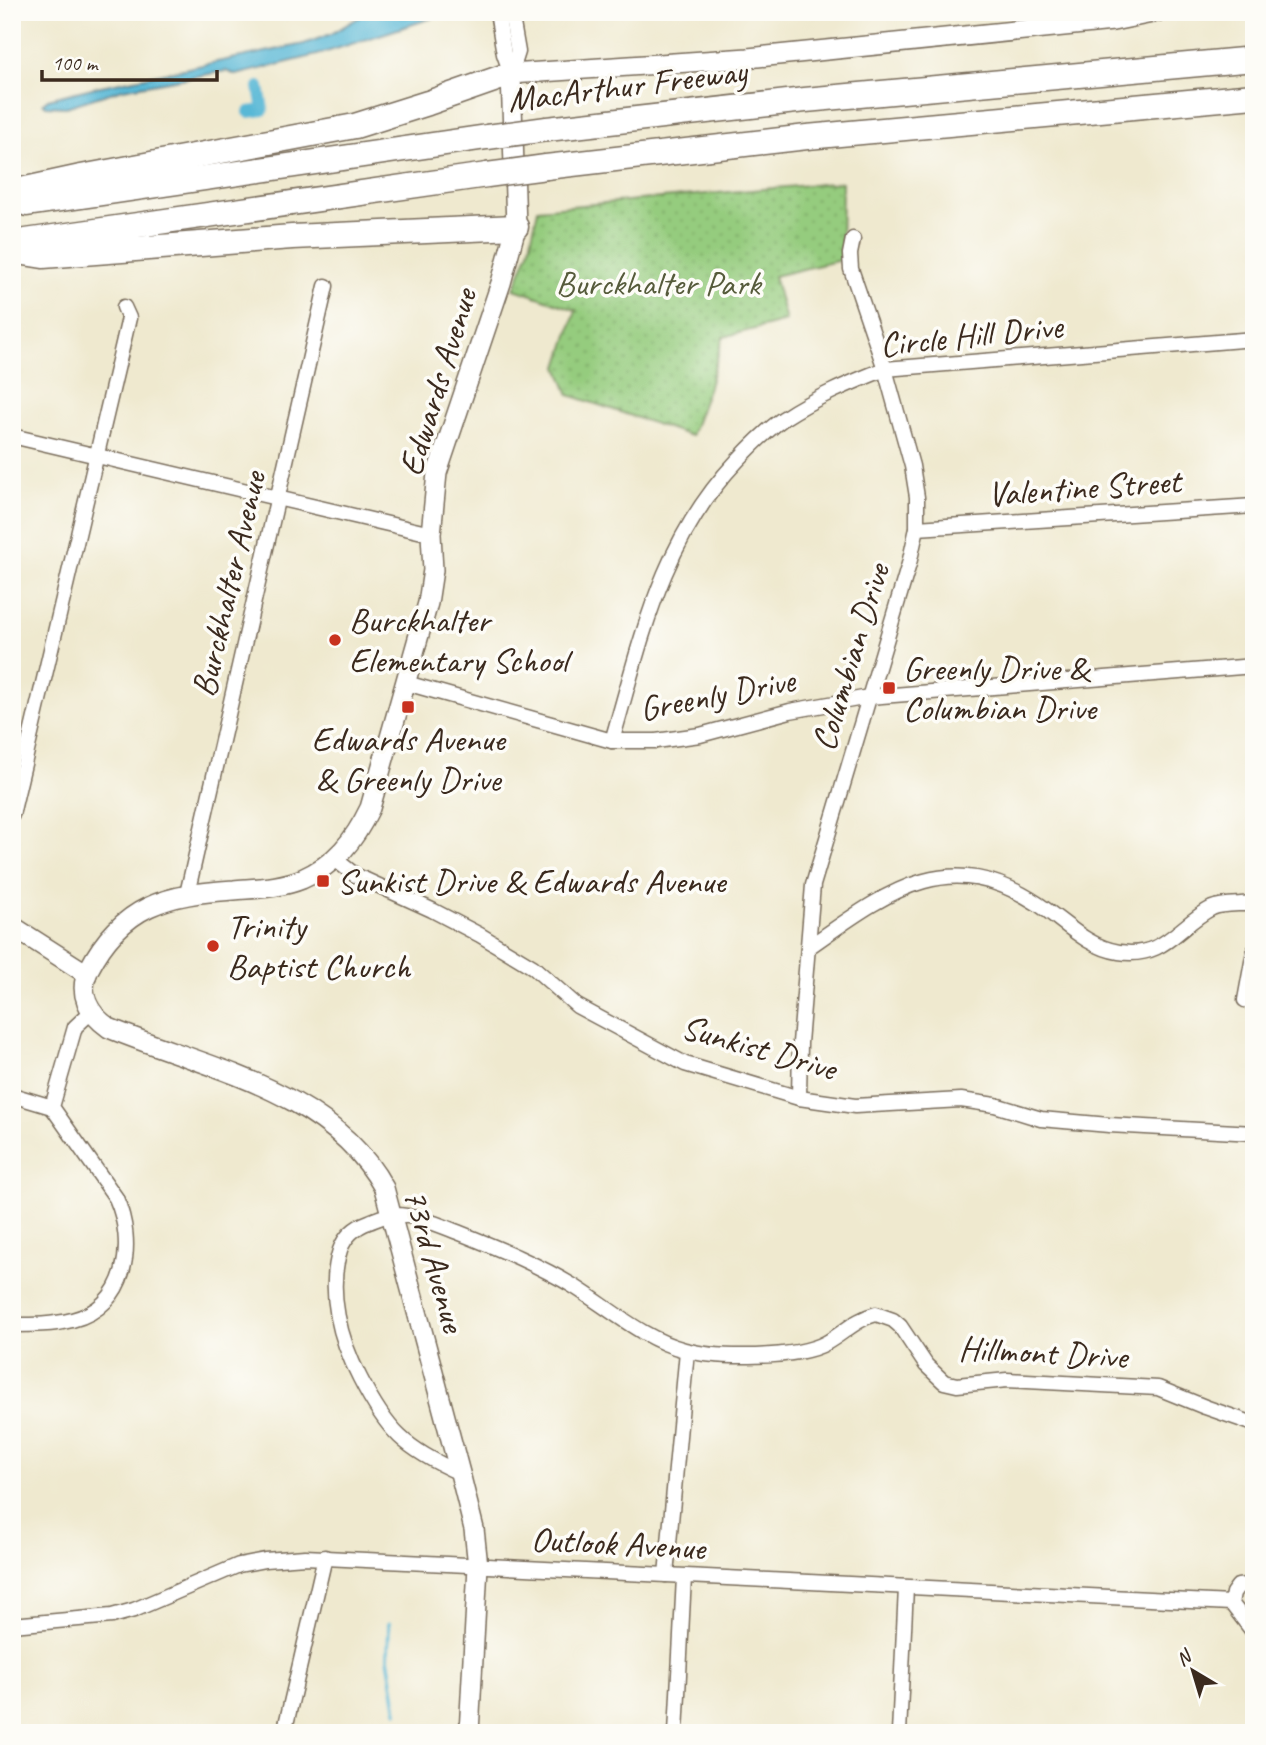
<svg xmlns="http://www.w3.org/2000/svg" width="1266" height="1745" font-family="Caveat,sans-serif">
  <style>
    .park { fill: url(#park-dots); stroke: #687b4e; stroke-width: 2 }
    .water { fill: #58b8d6; stroke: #4a717a; stroke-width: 2 }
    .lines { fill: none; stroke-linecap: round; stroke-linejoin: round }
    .stream { stroke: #58b8d6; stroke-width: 3.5 }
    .canal { stroke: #58b8d6; stroke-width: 12 }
    .street-casing { stroke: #7a6d5c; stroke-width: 17 }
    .secondary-casing { stroke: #7a6d5c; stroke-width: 22 }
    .highway-casing { stroke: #7a6d5c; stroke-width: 27 }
    .street { stroke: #fff; stroke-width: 14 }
    .secondary { stroke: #fff; stroke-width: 19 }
    .highway { stroke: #fff; stroke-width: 24 }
    .highway-bridge-casing { stroke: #7a6d5c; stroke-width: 27; stroke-linecap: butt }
    .highway-bridge { stroke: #fff; stroke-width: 24 }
    .poi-dot { fill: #c8321e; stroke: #fdfcf7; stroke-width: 2.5 }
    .labels { text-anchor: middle; stroke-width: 7; stroke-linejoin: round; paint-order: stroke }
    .street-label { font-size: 35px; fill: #3b2a1e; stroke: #fdfcf7 }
    .park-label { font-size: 35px; fill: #565b3b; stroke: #fdfcf7 }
    .poi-label { font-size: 35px; fill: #3b2a1e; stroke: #fdfcf7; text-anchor: start }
  </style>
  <defs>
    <pattern id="park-dots" width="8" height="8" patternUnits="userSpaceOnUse" patternTransform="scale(1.75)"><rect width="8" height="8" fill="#95cc7e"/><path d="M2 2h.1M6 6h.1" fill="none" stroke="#81af6c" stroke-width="1.8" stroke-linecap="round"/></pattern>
  </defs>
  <rect width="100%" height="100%" fill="#fdfcf7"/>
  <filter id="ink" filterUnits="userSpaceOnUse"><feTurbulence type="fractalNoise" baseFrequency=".0143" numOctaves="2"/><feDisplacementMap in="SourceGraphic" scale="14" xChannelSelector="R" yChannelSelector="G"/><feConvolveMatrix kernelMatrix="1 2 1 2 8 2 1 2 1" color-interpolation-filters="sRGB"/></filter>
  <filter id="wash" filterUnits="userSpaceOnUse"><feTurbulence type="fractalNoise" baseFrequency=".00686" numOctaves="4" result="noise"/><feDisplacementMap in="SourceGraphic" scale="28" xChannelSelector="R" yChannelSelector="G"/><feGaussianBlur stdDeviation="1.57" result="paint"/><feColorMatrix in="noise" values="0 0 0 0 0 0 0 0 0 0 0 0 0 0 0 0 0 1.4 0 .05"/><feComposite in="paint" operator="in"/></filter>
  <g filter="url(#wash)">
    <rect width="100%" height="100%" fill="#efe9cf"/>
    <path class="park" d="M842 182 841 260 774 276 786 321 723 337 709 386 691 436 569 395 558 367 576 310 514 289 529 251 538 209Z"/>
    <path class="water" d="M368 12H439L432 18 317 55 236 75 226 71 123 89 66 107 46 106 43 103 48 99 96 87 304 44 331 34Z"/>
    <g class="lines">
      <path class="stream" d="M389 1623 388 1658 397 1712"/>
      <path class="canal" d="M249 112 263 110 259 87"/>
    </g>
  </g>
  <g filter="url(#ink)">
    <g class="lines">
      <g class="street-casing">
        <g id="street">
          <path d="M497 12 504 54 511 74"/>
          <path d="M511 74 518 52 511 12"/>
          <path d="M12 436 431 534"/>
          <path d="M917 528 1254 506"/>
          <path d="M406 683 612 741H656L700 735 790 711 869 697 1254 666"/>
          <path d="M612 741C642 638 661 541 737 461 751 446 767 430 784 418 816 397 850 383 885 369L1254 339"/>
          <path d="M12 815 129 318 124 307"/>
          <path d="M336 860 355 875 432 910 480 935 533 967 577 1006 685 1064 799 1098 855 1106 961 1100 995 1105 1041 1119 1109 1125 1254 1133"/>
          <path d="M187 894 326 286"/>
          <path d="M809 947C886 893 947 844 1038 904 1065 922 1087 947 1119 952 1165 959 1178 925 1212 908 1223 903 1241 905 1254 903"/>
          <path d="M1254 951 1245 1000 1254 1004"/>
          <path d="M12 1095 52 1107"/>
          <path d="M799 1098 800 1043 813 885 909 564 917 528V497L912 466 885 369 851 269 850 254 853 239"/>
          <path d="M12 1325C32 1325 53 1325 72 1320 128 1306 136 1243 116 1198L52 1107 75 1027 91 1012"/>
          <path d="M460 1473C405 1449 387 1431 360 1378 340 1340 327 1292 340 1250 345 1236 355 1227 369 1222 377 1219 386 1214 394 1215 418 1215 439 1225 460 1233 500 1249 539 1265 575 1287 610 1309 645 1340 685 1350 717 1359 797 1359 826 1343 844 1333 856 1319 876 1314L893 1320 900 1326 926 1365 944 1382 957 1385 1007 1380 1158 1388 1205 1407 1254 1424"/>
          <path d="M666 1575 687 1351"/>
          <path d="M1254 1584 1238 1586 1233 1593 1231 1603 1254 1633"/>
          <path d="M12 1625 112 1616 134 1610 239 1565 265 1560 305 1557 1231 1603"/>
          <path d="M284 1733 325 1557"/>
          <path d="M676 1733 684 1577"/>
          <path d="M899 1733 906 1588"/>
        </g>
      </g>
      <g class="secondary-casing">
        <g id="secondary">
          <path d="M12 926 87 974"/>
          <path d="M469 1733 478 1566 474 1529 460 1473 384 1188C330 1089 205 1068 109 1028 89 1014 77 993 89 969 122 905 167 894 234 890 257 888 280 888 302 879 336 864 354 841 370 808L428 603 433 570 431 534 437 473 501 283 516 227 511 74 748 58 1113 21 1157 12"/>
        </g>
      </g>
      <g class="highway-casing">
        <g id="highway">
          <path d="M547 129 805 100 1254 59"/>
          <path d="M546 167 807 137 1254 96"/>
          <path d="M12 192 81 177 355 126 428 103 511 74"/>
          <path d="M27 204 487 137"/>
          <path d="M12 243 487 175"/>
          <path d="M12 251 43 256 292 237 516 227"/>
        </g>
      </g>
      <use href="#street" class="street"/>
      <use href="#secondary" class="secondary"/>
      <use href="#highway" class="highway"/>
      <g class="highway-bridge-casing">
        <g id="highway-bridge">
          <path d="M487 137 547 129"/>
          <path d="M487 175 546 167"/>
        </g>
      </g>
      <use href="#highway-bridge" class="highway-bridge"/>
    </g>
  </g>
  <g class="poi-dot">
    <circle cx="335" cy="640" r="7"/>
    <rect x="882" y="681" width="14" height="14" rx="3.5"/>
    <rect x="401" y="700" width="14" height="14" rx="3.5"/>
    <rect x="316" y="874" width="14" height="14" rx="3.5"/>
    <circle cx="213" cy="946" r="7"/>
  </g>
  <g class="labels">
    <g class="street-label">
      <text transform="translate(627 85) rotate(-7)" y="12">MacArthur Freeway</text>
      <text transform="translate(971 335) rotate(-6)" y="12">Circle Hill Drive</text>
      <text transform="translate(437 382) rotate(-73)" y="12">Edwards Avenue</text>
      <text transform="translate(1084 487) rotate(-4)" y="12">Valentine Street</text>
      <text transform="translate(228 584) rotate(-77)" y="12">Burckhalter Avenue</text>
      <text transform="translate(850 657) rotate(-73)" y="12">Columbian Drive</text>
      <text transform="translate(717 694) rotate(-11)" y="12">Greenly Drive</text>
      <text transform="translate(759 1047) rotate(16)" y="12">Sunkist Drive</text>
      <text transform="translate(435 1260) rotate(74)" y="12">73rd Avenue</text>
      <text transform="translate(1043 1352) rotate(3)" y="12">Hillmont Drive</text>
      <text transform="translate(618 1543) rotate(3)" y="12">Outlook Avenue</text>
    </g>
    <g class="park-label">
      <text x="658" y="295">Burckhalter Park</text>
    </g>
    <g class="poi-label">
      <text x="349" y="632">Burckhalter<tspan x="349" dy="40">Elementary School</tspan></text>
      <text x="903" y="680">Greenly Drive &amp;<tspan x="903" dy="40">Columbian Drive</tspan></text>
      <text x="408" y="751" text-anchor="middle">Edwards Avenue<tspan x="408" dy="40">&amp; Greenly Drive</tspan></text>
      <text x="337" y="893">Sunkist Drive &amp; Edwards Avenue</text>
      <text x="227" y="938">Trinity<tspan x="227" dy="40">Baptist Church</tspan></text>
    </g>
  </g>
  <rect width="1266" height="1745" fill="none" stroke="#fdfcf7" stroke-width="42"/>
  <g transform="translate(1193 1671) rotate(322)" stroke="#fdfcf7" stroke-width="5" paint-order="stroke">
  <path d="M0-5L12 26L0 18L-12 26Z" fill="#3b2a1e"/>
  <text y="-10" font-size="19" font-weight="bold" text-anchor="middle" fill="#3b2a1e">N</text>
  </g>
  <path d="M42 70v10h175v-10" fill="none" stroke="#3b2a1e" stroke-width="3.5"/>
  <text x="52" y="70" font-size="21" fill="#3b2a1e" stroke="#fdfcf7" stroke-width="5" paint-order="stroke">100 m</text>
</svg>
